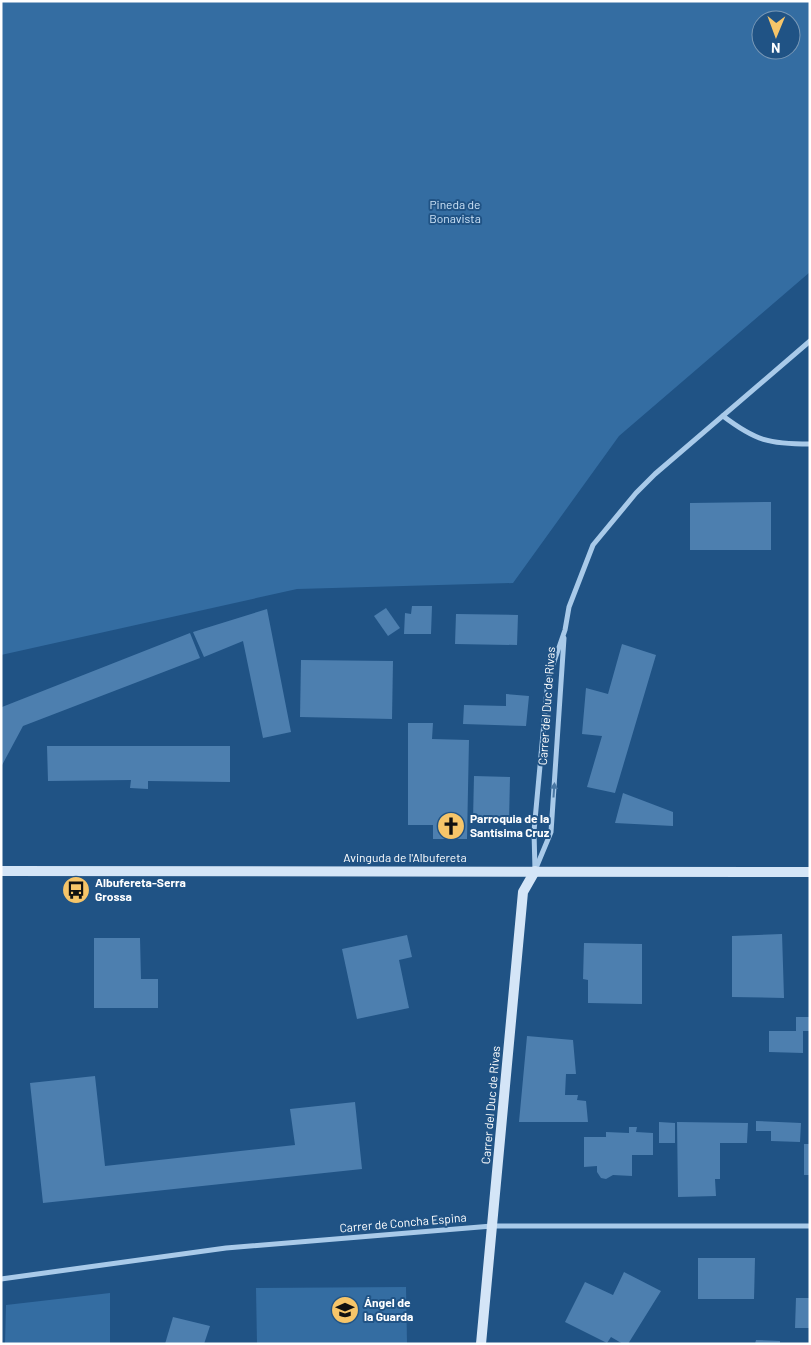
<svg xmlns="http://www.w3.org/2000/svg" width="811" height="1345" font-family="Barlow,sans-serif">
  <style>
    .green { fill: #346da2; fill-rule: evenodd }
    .building { fill: #4d7faf }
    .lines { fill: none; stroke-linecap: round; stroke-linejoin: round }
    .street { stroke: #a9cae9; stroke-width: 5 }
    .secondary { stroke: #d4e5f7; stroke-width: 10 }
    .oneway { fill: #4977a3 }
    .labels { text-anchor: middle; stroke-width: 4; stroke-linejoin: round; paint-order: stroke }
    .park-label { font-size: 12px; fill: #cde3f7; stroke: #205385 }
    .street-label { font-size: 12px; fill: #fff; stroke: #205385 }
    .poi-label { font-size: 12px; font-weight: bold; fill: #fff; stroke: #205385; text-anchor: start }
  </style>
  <rect width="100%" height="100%" fill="#205385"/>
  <g class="green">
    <path d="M1 1H810V272L619 436 513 583 297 589 1 655ZM761 20H791V50H761Z"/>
    <path d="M406 1287 407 1344H257L256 1288Z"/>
    <path d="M110 1293V1344H5L6 1305Z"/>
  </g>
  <g class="building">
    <path d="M771 502V550H690V503Z"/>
    <path d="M412 606H432L431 634H404L405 613 411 614Z"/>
    <path d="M386 608 400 628 388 636 374 616Z"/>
    <path d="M267 609 291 732 263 738 243 641 204 657 193 632Z"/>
    <path d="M456 614 518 615 517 645 455 644Z"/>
    <path d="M190 633 200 658 23 726 1 767 2 707Z"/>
    <path d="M622 644 656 655 615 793 587 787 602 736 582 734 586 688 608 694Z"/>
    <path d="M301 660 393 661 392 719 300 717Z"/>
    <path d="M506 694 529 696 526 726 463 724 464 705 506 706Z"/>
    <path d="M408 723H433L432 739 469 740 467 839H433V825H408Z"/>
    <path d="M47 746H230V782L148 781V789L130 788 131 780 48 781Z"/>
    <path d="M474 776 510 777 509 821 473 820Z"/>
    <path d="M623 793 673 812V826L615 823Z"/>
    <path d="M782 934 784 998 732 997V936Z"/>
    <path d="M407 935 412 957 399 960 409 1008 357 1019 342 949Z"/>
    <path d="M94 938H140L141 979H158V1008H94Z"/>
    <path d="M584 943 642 944V1004L588 1003V980L583 979Z"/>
    <path d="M796 1017H810V1031H803V1053L769 1052V1031H796Z"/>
    <path d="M527 1036 573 1040 576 1074H566L565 1095H578L577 1100 586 1101 588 1122H519Z"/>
    <path d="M95 1076 105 1166 295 1145 290 1109 355 1102 362 1169 43 1203 30 1083Z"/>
    <path d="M756 1121 801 1123 800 1142 771 1141V1131H756Z"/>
    <path d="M659 1122 675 1123V1143H659Z"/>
    <path d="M677 1122 748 1123 747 1143H720V1179H715L716 1196 678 1197Z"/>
    <path d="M629 1127H637L636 1132 653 1133V1155H632V1176L613 1175 606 1179 601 1178 597 1172V1166L584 1167V1137H606V1132L629 1133Z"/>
    <rect x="804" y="1144" width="6" height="31"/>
    <path d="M698 1258H755L754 1299H698Z"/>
    <path d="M624 1272 661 1291 628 1344H623L611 1337 607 1343 565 1322 585 1282 613 1295Z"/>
    <path d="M796 1298H810V1328H795Z"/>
    <path d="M173 1317 210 1326 204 1344H165Z"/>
    <path d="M756 1340 780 1341V1344H755Z"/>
  </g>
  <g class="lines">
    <g class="street">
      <path d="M723 416C756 441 769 444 810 444"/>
      <path d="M536 868 551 832 564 638"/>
      <path d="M535 871 534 831 548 679 565 630 569 607 593 545 636 493 655 474 810 341"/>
      <path d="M1 1279 226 1248 492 1226H810"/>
    </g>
    <g class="secondary">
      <path d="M1 871 810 872"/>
      <path d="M481 1344 523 892 535 871"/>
    </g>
  </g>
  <defs><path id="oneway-solid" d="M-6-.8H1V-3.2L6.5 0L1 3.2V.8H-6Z" transform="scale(1.25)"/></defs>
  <use class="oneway" href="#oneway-solid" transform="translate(554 790) rotate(-86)"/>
  <defs>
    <g id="church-disc" transform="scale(1.4375)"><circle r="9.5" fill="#f6c569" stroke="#205385"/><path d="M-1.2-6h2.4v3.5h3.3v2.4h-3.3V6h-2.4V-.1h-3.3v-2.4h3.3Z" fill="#111"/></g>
    <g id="bus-disc" transform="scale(1.4375)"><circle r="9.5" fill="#f6c569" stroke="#205385"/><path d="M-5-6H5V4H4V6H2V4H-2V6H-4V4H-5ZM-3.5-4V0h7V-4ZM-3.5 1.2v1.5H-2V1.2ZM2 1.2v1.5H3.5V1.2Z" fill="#111"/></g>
    <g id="school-disc" transform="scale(1.4375)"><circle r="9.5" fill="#f6c569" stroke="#205385"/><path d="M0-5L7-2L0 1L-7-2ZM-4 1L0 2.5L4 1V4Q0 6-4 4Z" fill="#111"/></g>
  </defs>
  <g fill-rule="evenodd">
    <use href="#church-disc" x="451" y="826"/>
    <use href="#bus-disc" x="76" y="890"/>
    <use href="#school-disc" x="345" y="1310"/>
  </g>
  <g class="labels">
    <g class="park-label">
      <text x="455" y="209">Pineda de<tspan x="455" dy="14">Bonavista</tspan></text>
    </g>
    <g class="street-label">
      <text transform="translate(547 706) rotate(-86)" y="4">Carrer del Duc de Rivas</text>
      <text x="405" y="862">Avinguda de l'Albufereta</text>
      <text transform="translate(491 1105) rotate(-85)" y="4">Carrer del Duc de Rivas</text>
      <text transform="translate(403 1223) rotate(-5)" y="4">Carrer de Concha Espina</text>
    </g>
    <g class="poi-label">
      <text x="470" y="823">Parroquia de la<tspan x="470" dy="14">Santísima Cruz</tspan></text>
      <text x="95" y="887">Albufereta-Serra<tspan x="95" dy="14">Grossa</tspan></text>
      <text x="364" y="1307">Ángel de<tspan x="364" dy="14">la Guarda</tspan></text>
    </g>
  </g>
  <rect width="811" height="1345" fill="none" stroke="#ffffff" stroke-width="5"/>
  <g transform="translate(776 35) rotate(181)"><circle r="24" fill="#205385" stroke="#7998b6"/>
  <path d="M0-4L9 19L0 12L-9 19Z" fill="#f6c569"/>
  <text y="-8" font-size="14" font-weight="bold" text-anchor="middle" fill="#ffffff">N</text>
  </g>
</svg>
